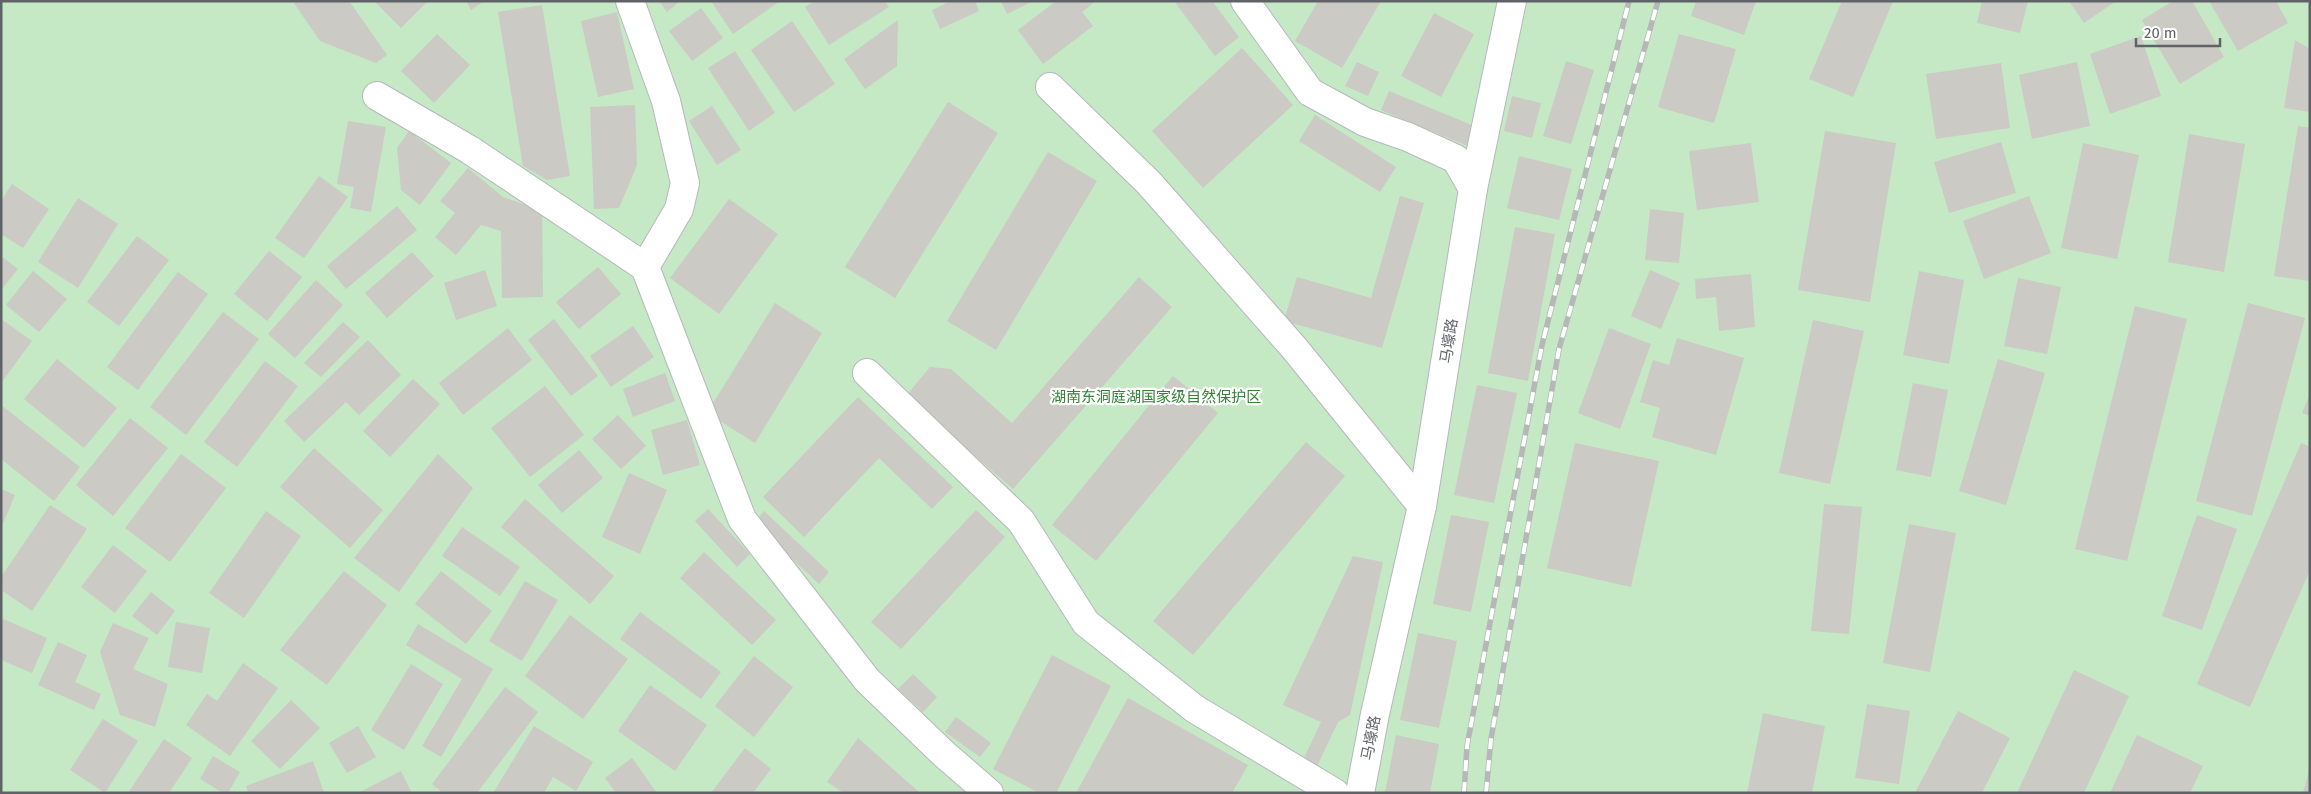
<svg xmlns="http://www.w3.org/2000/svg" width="2311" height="794" font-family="'Fira Sans','Noto Sans SC',sans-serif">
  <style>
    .green { fill: #c5e8c5 }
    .building { fill: #cccac5 }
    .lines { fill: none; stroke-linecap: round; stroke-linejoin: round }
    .minor-casing { stroke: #b5b8bc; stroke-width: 30 }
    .tertiary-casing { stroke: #b5b8bc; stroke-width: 30 }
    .minor { stroke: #fff; stroke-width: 28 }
    .tertiary { stroke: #fff; stroke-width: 28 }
    .rail-casing { stroke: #b6b7b8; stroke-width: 5.5 }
    .rail { stroke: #fff; stroke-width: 4; stroke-dasharray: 11; stroke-linecap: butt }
    .labels { text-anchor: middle; stroke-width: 4.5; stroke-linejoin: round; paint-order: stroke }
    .street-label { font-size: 15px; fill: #5f6368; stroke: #fff }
    .park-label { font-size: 15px; fill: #348238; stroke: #fff }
  </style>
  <rect width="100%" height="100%" fill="#f1efe8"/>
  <rect class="green" x="1" y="1" width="2309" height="792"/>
  <g class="building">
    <path d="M296 1H349L387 55 376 63 320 41 294 3Z"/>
    <path d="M378 1H428L401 28 376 3Z"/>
    <path d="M466 1H484L471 10Z"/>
    <path d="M659 1H680L667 12Z"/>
    <path d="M711 1H780L733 34Z"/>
    <path d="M814 1H885L889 7 829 45 805 7Z"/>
    <path d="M951 1H975L979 11 940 29 932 10Z"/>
    <path d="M1001 1H1028L1029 3 1007 14Z"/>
    <path d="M1056 1H1096L1082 12 1093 26 1043 64 1018 30Z"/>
    <path d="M1174 1H1212L1239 37 1215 56Z"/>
    <path d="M1318 1H1381L1342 68 1295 41Z"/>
    <path d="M1696 1H1756L1744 35 1691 16Z"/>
    <path d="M1842 1H1893L1853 97 1809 79Z"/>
    <path d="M1982 1H2028L2020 33 1977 23Z"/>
    <path d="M2069 1H2116L2084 23Z"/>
    <path d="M2173 1H2192L2224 57 2180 84 2142 20Z"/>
    <path d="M2209 1H2276L2288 23 2238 51Z"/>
    <path d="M542 5 570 176 547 180 523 166 498 12Z"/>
    <path d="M701 8 723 38 692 61 669 31Z"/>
    <path d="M617 12 634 89 598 97 581 21Z"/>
    <path d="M1434 13 1474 34 1441 97 1401 76Z"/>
    <path d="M898 20 897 66 865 89 844 59Z"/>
    <path d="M792 21 835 84 794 112 751 50Z"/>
    <path d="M437 34 470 65 434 103 401 71Z"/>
    <path d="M1679 34 1736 49 1714 123 1658 107Z"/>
    <path d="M2141 36 2161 96 2110 114 2090 54Z"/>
    <path d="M2295 40 2310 49V112L2284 108Z"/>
    <path d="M1242 48 1293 105 1203 188 1152 131Z"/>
    <path d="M735 51 775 113 749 131 708 68Z"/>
    <path d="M1566 61 1594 70 1571 144 1543 136Z"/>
    <path d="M1357 62 1379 72 1368 96 1345 86Z"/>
    <path d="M2077 62 2090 126 2032 139 2019 75Z"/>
    <path d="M2001 63 2010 128 1936 139 1926 74Z"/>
    <path d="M1389 91 1489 132 1480 151 1381 110Z"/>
    <path d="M1512 96 1541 103 1532 138 1504 131Z"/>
    <path d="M948 102 998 133 895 298 845 267Z"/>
    <path d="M635 105 637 165 619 208 594 209 590 107Z"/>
    <path d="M712 106 741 150 717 165 689 121Z"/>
    <path d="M1315 115 1396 167 1380 192 1299 141Z"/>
    <path d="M348 121 386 127 371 212 350 208 354 187 337 184Z"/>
    <path d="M2298 126 2310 128V281L2274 276Z"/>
    <path d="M409 131 451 163 420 205 401 190 397 148Z"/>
    <path d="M1825 131 1896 143 1870 302 1798 290Z"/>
    <path d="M2189 134 2245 144 2224 272 2168 262Z"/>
    <path d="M2001 142 2016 193 1949 213 1934 162Z"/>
    <path d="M1751 143 1759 202 1697 210 1689 151Z"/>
    <path d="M2083 143 2139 155 2117 259 2061 248Z"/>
    <path d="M1048 152 1097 181 996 350 947 321Z"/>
    <path d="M1519 156 1572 169 1559 220 1507 208Z"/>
    <path d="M468 168 503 197 542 210 543 297 502 298 501 231 481 225 456 255 435 237 455 213 440 201Z"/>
    <path d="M319 176 348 197 304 258 275 238Z"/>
    <path d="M12 184 49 209 23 248 1 234V201Z"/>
    <path d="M1400 196 1424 203 1382 348 1284 321 1297 277 1371 298Z"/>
    <path d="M2029 196 2051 253 1984 279 1963 221Z"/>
    <path d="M78 198 118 224 78 288 38 262Z"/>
    <path d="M729 199 778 234 719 314 670 278Z"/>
    <path d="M397 206 417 230 346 289 327 266Z"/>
    <path d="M1650 209 1684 213 1679 263 1645 260Z"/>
    <path d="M1515 227 1555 234 1528 381 1488 373Z"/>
    <path d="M137 236 169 260 119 326 87 302Z"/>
    <path d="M269 251 302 277 267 321 234 294Z"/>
    <path d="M412 252 434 276 387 318 365 293Z"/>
    <path d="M1 256 18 269 1 290Z"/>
    <path d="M598 267 621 294 579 329 556 302Z"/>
    <path d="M485 270 497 306 456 320 444 283Z"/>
    <path d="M1650 270 1680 283 1661 329 1631 316Z"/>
    <path d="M33 271 67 299 39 332 6 305Z"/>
    <path d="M1919 271 1964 280 1949 364 1903 355Z"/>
    <path d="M178 272 208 294 138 390 107 367Z"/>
    <path d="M1751 274 1755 327 1719 331 1716 297 1696 299 1695 279Z"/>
    <path d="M1139 277 1172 307 1013 489 906 396 930 367 951 369 1012 423Z"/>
    <path d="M2018 278 2061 287 2047 354 2004 346Z"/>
    <path d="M316 280 343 305 295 358 268 334Z"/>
    <path d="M775 303 822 333 755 443 707 413Z"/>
    <path d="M2248 303 2305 318 2252 516 2196 501Z"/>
    <path d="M2135 306 2187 319 2127 561 2075 549Z"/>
    <path d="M223 312 259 339 186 435 150 407Z"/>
    <path d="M1 319 32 341 1 383Z"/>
    <path d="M554 319 598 376 571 396 528 340Z"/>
    <path d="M1813 320 1864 331 1830 484 1779 473Z"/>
    <path d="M343 322 360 337 321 377 304 363Z"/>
    <path d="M633 326 654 357 611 387 590 356Z"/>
    <path d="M508 328 532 360 463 415 439 383Z"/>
    <path d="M1609 328 1651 344 1620 429 1578 413Z"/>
    <path d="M1677 338 1744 358 1716 455 1652 437 1660 408 1640 402 1653 360 1669 365Z"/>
    <path d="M368 340 401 375 359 415 346 402 304 442 284 421Z"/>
    <path d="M57 359 117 408 84 448 24 399Z"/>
    <path d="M1998 359 2045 373 2006 505 1959 491Z"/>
    <path d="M265 361 298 386 237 467 204 442Z"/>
    <path d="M665 373 675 401 633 417 623 389Z"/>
    <path d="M1173 376 1218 413 1096 561 1052 525Z"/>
    <path d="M413 379 440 404 390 457 363 431Z"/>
    <path d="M1913 383 1948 390 1931 477 1896 470Z"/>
    <path d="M1477 385 1517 393 1494 503 1454 495Z"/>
    <path d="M545 386 584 435 530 477 491 428Z"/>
    <path d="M2310 394V416L2302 413Z"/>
    <path d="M858 397 953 487 932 509 879 458 804 537 763 497Z"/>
    <path d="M1 405 80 467 54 501 1 459Z"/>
    <path d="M618 415 646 446 621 469 592 439Z"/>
    <path d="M130 418 168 448 113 516 76 485Z"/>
    <path d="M687 420 700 465 663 475 651 430Z"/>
    <path d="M1306 442 1345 476 1193 655 1153 621Z"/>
    <path d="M1575 443 1659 461 1631 587 1547 568Z"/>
    <path d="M2301 443 2310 447V570L2250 707 2197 684Z"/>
    <path d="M314 448 383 510 350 548 280 487Z"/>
    <path d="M579 450 603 478 562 513 538 485Z"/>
    <path d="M181 454 226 488 170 562 125 528Z"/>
    <path d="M438 454 473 488 399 592 354 558Z"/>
    <path d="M629 473 667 490 640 554 602 537Z"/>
    <path d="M1 489 15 495 1 528Z"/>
    <path d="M525 499 614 576 590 604 501 527Z"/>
    <path d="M1824 504 1862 507 1849 634 1811 631Z"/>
    <path d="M50 505 87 529 32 611 1 590V577Z"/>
    <path d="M708 509 750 554 737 567 695 521Z"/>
    <path d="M976 510 1005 537 901 649 871 622Z"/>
    <path d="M266 511 301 536 244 618 209 593Z"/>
    <path d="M764 511 829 572 819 584 754 523Z"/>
    <path d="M1451 515 1489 522 1471 612 1433 604Z"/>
    <path d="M2197 515 2237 529 2202 630 2162 616Z"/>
    <path d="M1909 524 1956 533 1930 672 1883 663Z"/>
    <path d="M462 527 520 567 500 596 442 556Z"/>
    <path d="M113 545 147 571 115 613 81 587Z"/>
    <path d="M704 552 776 620 752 645 680 578Z"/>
    <path d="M1353 556 1383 562 1350 715 1338 722 1311 779 1297 773 1321 722 1283 705Z"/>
    <path d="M344 571 387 605 327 685 280 650Z"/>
    <path d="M441 571 492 611 466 644 415 604Z"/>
    <path d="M525 581 558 600 522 661 489 641Z"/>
    <path d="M151 592 175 611 157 635 132 616Z"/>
    <path d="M640 612 721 672 701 699 620 639Z"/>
    <path d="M570 615 628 659 583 719 525 676Z"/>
    <path d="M1 618 47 638 32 673 1 660Z"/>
    <path d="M176 622 210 628 202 673 168 667Z"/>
    <path d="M113 623 149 638 133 669 168 684 155 727 120 715 100 652Z"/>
    <path d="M418 624 493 669 441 757 422 746 462 679 406 645Z"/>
    <path d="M1418 633 1457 641 1439 728 1400 720Z"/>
    <path d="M58 642 87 655 75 682 101 694 94 710 38 685Z"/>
    <path d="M1052 655 1111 686 1056 793H1039L993 769Z"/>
    <path d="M754 656 793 687 754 737 715 706Z"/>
    <path d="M243 663 278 688 230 756 186 725 207 694 217 701Z"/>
    <path d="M411 664 443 684 404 750 371 730Z"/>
    <path d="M2074 670 2129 696 2084 793H2017Z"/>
    <path d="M913 674 937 697 923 712 898 689Z"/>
    <path d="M650 685 707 725 675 771 618 731Z"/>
    <path d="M505 687 538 712 477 793H443L432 784Z"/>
    <path d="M1128 698 1248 765 1232 793H1076Z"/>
    <path d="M291 700 320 728 280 769 251 741Z"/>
    <path d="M1867 704 1910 711 1899 784 1855 778Z"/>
    <path d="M1958 711 2010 738 1982 793H1915Z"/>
    <path d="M1763 713 1825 726 1812 793H1747Z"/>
    <path d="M956 717 991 743 980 757 945 732Z"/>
    <path d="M103 719 138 741 105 793 70 770Z"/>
    <path d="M358 726 376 757 347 773 329 743Z"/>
    <path d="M534 726 593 762 576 791 553 777 544 793H493Z"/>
    <path d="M1396 735 1439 744 1430 793H1385Z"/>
    <path d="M2137 735 2203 766 2190 793H2110Z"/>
    <path d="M858 738 920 793H844L827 782Z"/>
    <path d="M164 739 192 758 169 793H128Z"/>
    <path d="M745 748 771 769 753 793H711Z"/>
    <path d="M213 756 240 772 228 793H223L200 779Z"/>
    <path d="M632 758 657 793H616L605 778Z"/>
    <path d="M313 761 324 793H248L246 786Z"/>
    <path d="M401 771 412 793H358Z"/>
    <path d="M2309 771 2310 793H2303Z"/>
  </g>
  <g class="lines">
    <g class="minor-casing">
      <g id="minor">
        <path d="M630 1 666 101 685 183 679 209 645 267 742 519 867 680 944 754 989 793"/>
        <path d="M1245 1 1310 92 1365 122 1408 137 1456 159 1473 189 1422 506 1375 714 1360 793"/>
        <path d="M1050 87 1149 183 1295 349 1422 506"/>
        <path d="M377 96 470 150 645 267"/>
        <path d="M867 373 1021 521 1086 623 1195 709 1335 793"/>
      </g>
    </g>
    <g class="tertiary-casing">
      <path id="tertiary" d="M1473 189 1512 1"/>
    </g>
    <use href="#minor" class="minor"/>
    <use href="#tertiary" class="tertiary"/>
    <g class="rail-casing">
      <g id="rail">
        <path d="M1464 793 1467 746 1542 345 1629 1"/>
        <path d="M1486 793 1491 739 1559 349 1658 1"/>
      </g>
    </g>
    <use href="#rail" class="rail"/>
  </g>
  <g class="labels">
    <g class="street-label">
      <text transform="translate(1449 341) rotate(-81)" y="5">马壕路</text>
      <text transform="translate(1371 738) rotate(-79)" y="5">马壕路</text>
    </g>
    <g class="park-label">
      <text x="1156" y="402">湖南东洞庭湖国家级自然保护区</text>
    </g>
  </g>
  <rect width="2311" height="794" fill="none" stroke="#5f6368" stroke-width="5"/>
  <path d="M2136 38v8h84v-8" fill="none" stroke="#5f6368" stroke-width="2.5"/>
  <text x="2144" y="38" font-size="15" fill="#5f6368" stroke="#ffffff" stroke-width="4" paint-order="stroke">20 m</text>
</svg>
